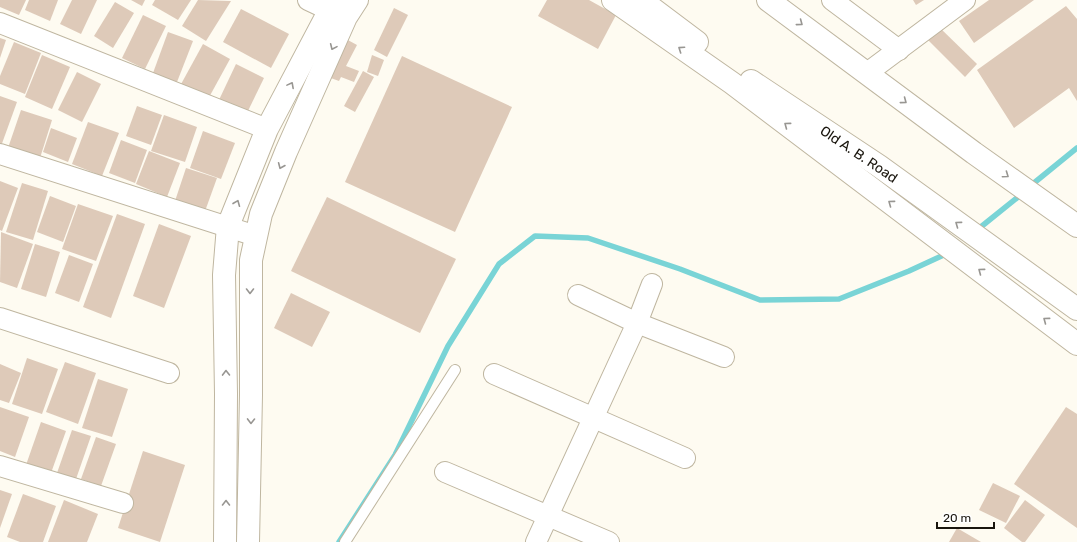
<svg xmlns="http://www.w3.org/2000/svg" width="1077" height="542" font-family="Rubik,sans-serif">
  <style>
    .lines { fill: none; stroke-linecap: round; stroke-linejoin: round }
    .stream { stroke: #79d4d6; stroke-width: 5.5 }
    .building { fill: #decab9 }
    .lane-casing { stroke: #bfb6a0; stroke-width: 12 }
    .street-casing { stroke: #bfb6a0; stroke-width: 22 }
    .secondary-casing { stroke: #bfb6a0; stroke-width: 24 }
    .lane { stroke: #fff; stroke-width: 10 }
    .street { stroke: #fff; stroke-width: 20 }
    .secondary { stroke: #fff; stroke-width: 22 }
    .oneway { stroke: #989692 }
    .labels { text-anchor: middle; stroke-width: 3; stroke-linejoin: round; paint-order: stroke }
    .street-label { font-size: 14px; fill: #19150d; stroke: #fff }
  </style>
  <rect width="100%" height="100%" fill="#fefbf1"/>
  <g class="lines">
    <g class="stream">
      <path d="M1029 187 1077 148"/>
      <path d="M977 230 1023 193"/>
      <path d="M339 542 395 455 448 346 499 264 535 236 588 238 680 269 760 300 839 299 909 271 948 253"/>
    </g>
  </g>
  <g class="building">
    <path d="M0 0H26L19 15 0 7Z"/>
    <path d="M29 0H58L50 21 25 10Z"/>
    <path d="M72 0H97L81 34 60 24Z"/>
    <path d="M131 0H145L142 6Z"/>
    <path d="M155 0H191L178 20 152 5Z"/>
    <path d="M198 0 231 1 206 41 182 26Z"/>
    <path d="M547 0H589L616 15 598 49 538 16Z"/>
    <path d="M913 0H924L916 5Z"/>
    <path d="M989 0H1034L974 43 959 21Z"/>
    <path d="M115 2 134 13 113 48 94 36Z"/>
    <path d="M1066 6 1077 19V101L1069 88 1014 128 977 70Z"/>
    <path d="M394 8 408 15 387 57 374 50Z"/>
    <path d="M241 9 289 34 271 68 223 42Z"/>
    <path d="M143 15 166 26 145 69 122 58Z"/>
    <path d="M938 26 977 64 965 77 926 38Z"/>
    <path d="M168 32 193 41 177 82 153 73Z"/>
    <path d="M0 38 6 40 0 58Z"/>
    <path d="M346 39 357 45 346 66 359 71 354 82 341 77 339 81 328 77Z"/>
    <path d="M14 42 41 53 25 94 0 84V76Z"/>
    <path d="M203 44 230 59 207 101 180 86Z"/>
    <path d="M42 55 70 67 52 109 25 97Z"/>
    <path d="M372 55 384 60 378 76 367 72Z"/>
    <path d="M402 56 512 107 455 232 345 182Z"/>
    <path d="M236 64 264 78 246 115 218 102Z"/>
    <path d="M363 71 374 77 355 112 344 106Z"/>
    <path d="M77 72 101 84 82 122 58 110Z"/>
    <path d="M0 96 17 102 0 149Z"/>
    <path d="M137 106 162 115 151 145 126 136Z"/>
    <path d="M21 110 52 120 40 158 8 148Z"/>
    <path d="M164 115 197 127 185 162 151 151Z"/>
    <path d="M88 122 119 133 102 176 72 164Z"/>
    <path d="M51 128 77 138 68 162 43 152Z"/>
    <path d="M203 131 235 143 221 179 190 168Z"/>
    <path d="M121 140 147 150 135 183 109 173Z"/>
    <path d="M149 151 180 163 167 197 136 184Z"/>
    <path d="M186 168 217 178 204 214 174 204Z"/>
    <path d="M0 181 18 188 2 231 0 230Z"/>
    <path d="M22 183 48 191 33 240 6 232Z"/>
    <path d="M50 196 76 206 63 242 37 232Z"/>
    <path d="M327 197 456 259 420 333 291 271Z"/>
    <path d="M78 204 113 216 96 261 62 249Z"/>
    <path d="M117 214 145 224 111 318 83 307Z"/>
    <path d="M159 224 191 236 164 308 133 296Z"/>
    <path d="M1 232 33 244 17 288 0 282Z"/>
    <path d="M35 244 60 252 46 297 21 289Z"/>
    <path d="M69 255 93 264 79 302 55 293Z"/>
    <path d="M291 293 330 312 312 347 274 328Z"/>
    <path d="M27 358 58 369 42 414 12 404Z"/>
    <path d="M65 362 96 373 78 424 46 412Z"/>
    <path d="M0 364 21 373 9 403 0 400Z"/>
    <path d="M98 379 128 389 112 437 82 428Z"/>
    <path d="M0 407 29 417 15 457 0 451Z"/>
    <path d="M1066 407 1077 414V528L1014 484Z"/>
    <path d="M41 422 66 431 51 473 26 465Z"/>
    <path d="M72 430 91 436 76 479 57 473Z"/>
    <path d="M96 437 116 444 101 486 81 479Z"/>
    <path d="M143 451 185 465 160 542 118 528Z"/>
    <path d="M993 483 1020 496 1006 523 979 510Z"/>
    <path d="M0 490 12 494 0 528Z"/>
    <path d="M23 494 56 506 43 542H20L7 537Z"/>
    <path d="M64 500 98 514 87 542H48Z"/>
    <path d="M1025 500 1045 515 1025 542H1022L1004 528Z"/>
    <path d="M957 528 981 542H949Z"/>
  </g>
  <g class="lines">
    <g class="lane-casing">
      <path id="lane" d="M345 542 455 370"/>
    </g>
    <g class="street-casing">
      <g id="street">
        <path d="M308 0 344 17"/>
        <path d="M832 0 899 50"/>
        <path d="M0 23 267 129"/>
        <path d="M867 73 965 0"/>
        <path d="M0 154 256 236"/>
        <path d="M578 295 637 323 724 357"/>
        <path d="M0 318 169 373"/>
        <path d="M494 374 685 458"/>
        <path d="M0 466 123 503"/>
        <path d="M445 472 609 542"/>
        <path d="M536 542 637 323 652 284"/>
      </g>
    </g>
    <g class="secondary-casing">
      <g id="secondary">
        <path d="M613 0 732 83 1077 344"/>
        <path d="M641 0 697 42"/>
        <path d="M768 0 974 153 1077 226"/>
        <path d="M751 81 879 166 1077 309"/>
        <path d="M225 542 226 394 224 275 228 226 267 129 335 0"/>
        <path d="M248 542 251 395V260L261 214 286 152 346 17 357 0"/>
      </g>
    </g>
    <use href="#lane" class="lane"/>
    <use href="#street" class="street"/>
    <use href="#secondary" class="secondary"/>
  </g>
  <defs><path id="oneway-chevron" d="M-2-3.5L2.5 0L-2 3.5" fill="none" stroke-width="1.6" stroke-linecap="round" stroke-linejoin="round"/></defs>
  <g class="oneway">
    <use href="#oneway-chevron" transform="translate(800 23) rotate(37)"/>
    <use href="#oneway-chevron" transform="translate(333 47) rotate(114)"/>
    <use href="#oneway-chevron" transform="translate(681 49) rotate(-146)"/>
    <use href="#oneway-chevron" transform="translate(291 85) rotate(-62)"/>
    <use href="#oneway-chevron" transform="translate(904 101) rotate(37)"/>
    <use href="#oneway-chevron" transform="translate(787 125) rotate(-143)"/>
    <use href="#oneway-chevron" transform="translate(281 166) rotate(113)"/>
    <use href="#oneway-chevron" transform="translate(1006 175) rotate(35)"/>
    <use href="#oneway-chevron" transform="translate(237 203) rotate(-68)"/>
    <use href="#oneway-chevron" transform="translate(891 203) rotate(-144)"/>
    <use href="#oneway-chevron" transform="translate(958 224) rotate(-144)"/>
    <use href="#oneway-chevron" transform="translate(981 271) rotate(-143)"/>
    <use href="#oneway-chevron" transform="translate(250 291) rotate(90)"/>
    <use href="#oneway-chevron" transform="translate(1046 320) rotate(-143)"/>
    <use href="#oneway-chevron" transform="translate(226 373) rotate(-91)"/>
    <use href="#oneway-chevron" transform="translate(251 421) rotate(91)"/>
    <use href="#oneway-chevron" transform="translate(226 503) rotate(-90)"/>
  </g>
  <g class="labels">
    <g class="street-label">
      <text transform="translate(859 154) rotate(34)" y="5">Old A. B. Road</text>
    </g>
  </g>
  <path d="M937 522v6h57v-6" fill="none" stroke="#19150d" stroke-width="2"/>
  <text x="943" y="522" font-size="12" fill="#19150d" stroke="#ffffff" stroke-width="3" paint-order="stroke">20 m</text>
</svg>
